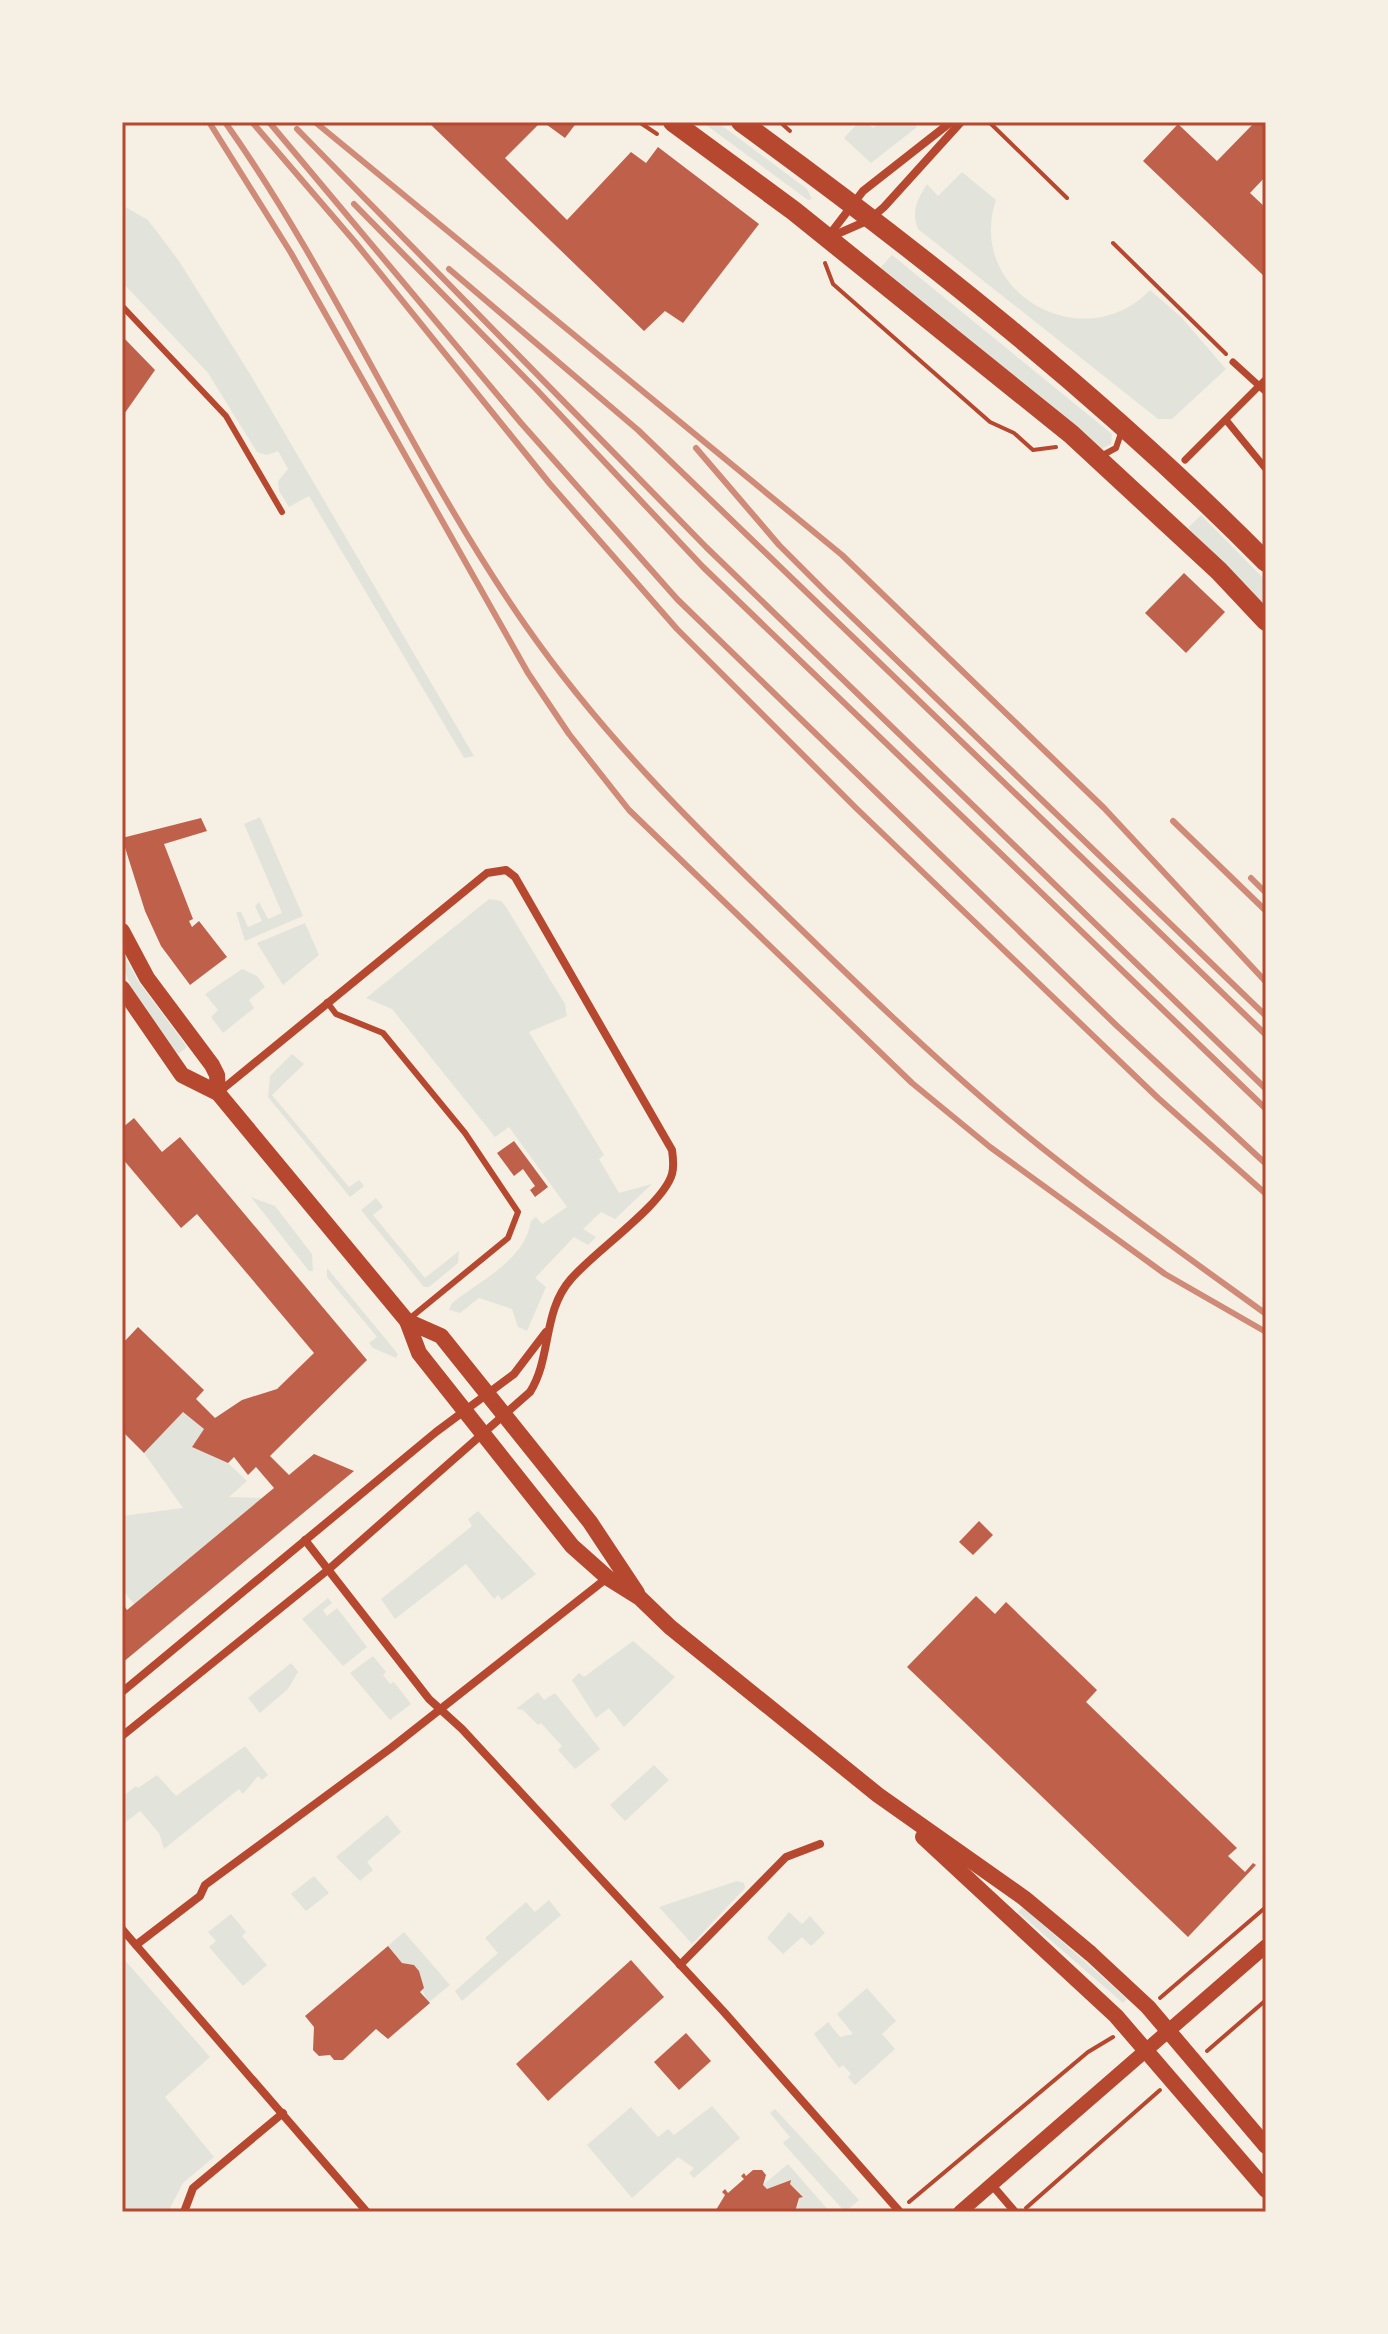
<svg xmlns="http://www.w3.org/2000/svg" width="1388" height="2334" font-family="Helvetica,sans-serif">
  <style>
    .green { fill: #e2e4dc }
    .building { fill: #bf614a }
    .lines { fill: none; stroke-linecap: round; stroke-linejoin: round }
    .path { stroke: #b5482f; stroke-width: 4 }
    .service { stroke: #b5482f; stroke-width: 6 }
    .pedestrian { stroke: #b5482f; stroke-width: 7 }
    .minor { stroke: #b5482f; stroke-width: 8 }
    .tertiary { stroke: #b5482f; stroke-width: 14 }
    .secondary { stroke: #b5482f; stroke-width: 16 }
    .primary { stroke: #b5482f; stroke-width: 20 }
    .rail { stroke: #cf8b77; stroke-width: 6 }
    .neatline { fill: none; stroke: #b5482f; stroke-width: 3 }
  </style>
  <rect width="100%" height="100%" fill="#f6efe4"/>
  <g class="green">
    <path d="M702 122H717L807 189 812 199 808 200Z"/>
    <path d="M859 122H866L873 128 880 122H912L917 127 871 163 844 138Z"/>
    <path d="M962 172 996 200C965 293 1084 359 1150 290L1181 317 1226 369 1172 419H1158L918 229C911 211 917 200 927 184L938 196Z"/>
    <path d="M122 205 148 220 179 261 250 374 474 756 464 758 309 496 289 507 279 491 278 481 288 469 278 451 267 455 257 452 208 373 122 282Z"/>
    <path d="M892 255 1112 434 1111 444 1101 449 880 268Z"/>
    <path d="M1201 515 1266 581V607L1188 528Z"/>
    <path d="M260 817 303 916 245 941 236 912H241L248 927 262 921 255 906 259 902 268 919 282 913 244 824Z"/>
    <path d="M489 899 501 901 506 907 565 1004 567 1016 529 1032 604 1155 599 1159 619 1193 652 1184 615 1219 601 1212 583 1229 596 1237 588 1245 574 1237 535 1278 546 1287 527 1331 518 1327 512 1309 479 1298 460 1313 449 1310 452 1303C481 1280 525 1260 531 1221L536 1217 542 1224 567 1207 509 1127 495 1137 392 1009 366 998Z"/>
    <path d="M305 923 319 955 283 985 257 943Z"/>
    <path d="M122 951 138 981 187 1047 178 1054C157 1026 122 988 122 951Z"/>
    <path d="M242 969 257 976 265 987 249 1000 254 1008 223 1033 211 1017 218 1010 205 994Z"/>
    <path d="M292 1054 304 1064 272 1095 349 1187 359 1180 364 1186 350 1197 268 1097 270 1076Z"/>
    <path d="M251 1197 275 1206 312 1254 313 1271H309Z"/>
    <path d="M376 1198 383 1207 373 1215 425 1278 459 1251 458 1263 429 1287H424L361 1210Z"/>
    <path d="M327 1268 398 1354 396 1358 373 1348 369 1343 377 1337 327 1277Z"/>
    <path d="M183 1412 204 1429 192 1447 228 1463 247 1481 229 1497 262 1498 134 1604 122 1589V1516L183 1508 144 1453Z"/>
    <path d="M478 1511 536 1574 502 1600 498 1595 494 1599 466 1564 395 1619 381 1599 472 1526 468 1519Z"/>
    <path d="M328 1598 332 1603 323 1610 327 1616 337 1608 367 1647 343 1666 302 1619Z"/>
    <path d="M633 1641 675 1677 624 1727 609 1708 596 1718 572 1680 579 1673 584 1677Z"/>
    <path d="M373 1656 386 1672 383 1675 390 1684 394 1682 411 1704 390 1720 350 1673Z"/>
    <path d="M291 1663 298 1672 288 1689 260 1713 248 1698Z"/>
    <path d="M538 1692 544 1700 555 1693 600 1749 575 1769 558 1750 562 1746 541 1723 538 1725 523 1710 516 1709Z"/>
    <path d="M245 1746 268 1775 262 1780 258 1776 243 1794 239 1789 164 1849 159 1833 140 1811 122 1825V1797L136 1786 138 1788 157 1775 176 1796Z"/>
    <path d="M654 1765 669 1780 625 1821 610 1805Z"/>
    <path d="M387 1815 401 1832 367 1862 373 1870 360 1881 336 1857Z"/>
    <path d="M314 1876 329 1893 306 1911 291 1894Z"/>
    <path d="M737 1881 744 1883 745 1888 692 1944 659 1907Z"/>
    <path d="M549 1900 561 1915 462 2001 455 1991 498 1953 485 1938 526 1902 535 1912Z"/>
    <path d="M1023 1907 1127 1999 1123 2003 1018 1912Z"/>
    <path d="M789 1912 802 1924 810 1916 825 1933 811 1946 802 1937 783 1954 767 1938Z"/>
    <path d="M231 1914 246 1932 242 1936 267 1965 243 1986 209 1947 216 1941 208 1932Z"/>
    <path d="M404 1932 450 1985 429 2002C418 1989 424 1977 414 1965L402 1963 388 1946Z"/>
    <path d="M122 1957 210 2057 165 2097 214 2157 183 2183 168 2212H122Z"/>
    <path d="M867 1988 896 2021 882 2034 895 2049 855 2085 848 2077 851 2074 843 2065 839 2068 814 2034 828 2022 840 2037 853 2034 837 2014Z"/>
    <path d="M712 2106 740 2138 694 2178 689 2173 694 2168 678 2157 632 2198 587 2145 631 2107 658 2137 668 2129 674 2135Z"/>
    <path d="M775 2109 859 2200 845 2212 783 2143 790 2137 770 2113Z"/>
    <path d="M788 2164 830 2212H797L799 2198 803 2196 790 2184V2180L767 2189 763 2185Z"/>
  </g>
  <g class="building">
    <path d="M428 122H541L505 158 567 220 631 152 646 163 658 147 759 224 683 323 665 311 644 331Z"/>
    <path d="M543 122H577L565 138Z"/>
    <path d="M1255 122H1266V176L1250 193 1266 208V278L1143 161 1178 124 1217 161Z"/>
    <path d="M122 336 155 370 122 417Z"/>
    <path d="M1184 573 1225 612 1186 653 1145 613Z"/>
    <path d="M201 818 207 831 164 844 193 919 189 921 192 927 199 921 227 957 190 985 161 946 145 911 122 838Z"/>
    <path d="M134 1118 162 1152 180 1137 367 1360 270 1456 289 1475 314 1454 354 1471 122 1663V1603L127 1610 274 1488 256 1467 248 1475 234 1457 228 1463 192 1447 204 1429 183 1412 144 1453 122 1431V1344L138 1327 204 1390 196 1399 215 1418 242 1400 277 1389 314 1353 197 1214 181 1228 122 1158V1128Z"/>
    <path d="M514 1141 548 1187 535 1197 530 1190 535 1186 523 1169 514 1176 497 1153Z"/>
    <path d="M979 1521 993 1535 973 1555 959 1542Z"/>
    <path d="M976 1596 995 1614 1006 1602 1097 1690 1086 1702 1237 1848 1228 1856 1245 1872 1253 1863 1256 1865 1188 1937 907 1667Z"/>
    <path d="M388 1946 402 1963 414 1965 419 1971 424 1988 420 1992 430 2003 388 2039 376 2029 343 2060H334L330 2055 319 2056 313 2050 314 2027 305 2016Z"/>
    <path d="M631 1960 664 1997 548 2101 516 2064Z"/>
    <path d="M686 2033 711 2061 679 2090 654 2062Z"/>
    <path d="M753 2170H762L766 2175 763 2185 767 2189 791 2180 790 2184 803 2197 799 2198 795 2212 716 2210 725 2195 722 2192 725 2189 728 2193 744 2179 741 2176 744 2173 746 2176Z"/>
  </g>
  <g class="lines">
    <g class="path">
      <path d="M639 122 657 134"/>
      <path d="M780 122 790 131"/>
      <path d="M989 122 1067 198"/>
      <path d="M1113 243 1226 354"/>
      <path d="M825 263 833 284 990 422 1014 433 1033 450 1056 447"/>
      <path d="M1160 1998 1266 1907"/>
      <path d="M1207 2051 1266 2000"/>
      <path d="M909 2202 1088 2052 1113 2037"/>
      <path d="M1026 2208 1160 2090"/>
    </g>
    <g class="service">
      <path d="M122 306 226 416 282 512"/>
      <path d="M1101 456 1116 448 1122 430"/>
      <path d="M327 1002 336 1014 383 1033 465 1133 518 1212 508 1238 409 1319"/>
    </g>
    <g class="pedestrian">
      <path d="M1233 362 1266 392"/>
      <path d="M1226 420 1266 469"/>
      <path d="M1185 460 1266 379"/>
    </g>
    <g class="minor">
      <path d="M827 238 863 191 951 122"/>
      <path d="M828 238 869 220 884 207 961 122"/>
      <path d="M305 1540 429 1699 462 1729 724 2012 900 2212"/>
      <path d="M122 1692 436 1432 514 1374 546 1332"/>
      <path d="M122 1736 329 1569 530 1392C552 1357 542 1312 571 1279 595 1251 663 1205 672 1174 674 1167 673 1157 672 1150L515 877 506 870 487 873 219 1092"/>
      <path d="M122 1929 367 2212"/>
      <path d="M136 1945 200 1896 205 1885 391 1748 607 1578"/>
      <path d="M680 1965 786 1857 820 1844"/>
      <path d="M992 2185 1015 2212"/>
      <path d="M184 2212 193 2188 283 2113"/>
    </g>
    <path class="tertiary" d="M960 2212 1266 1946"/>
    <g class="secondary">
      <path d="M122 931 147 978 212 1065 217 1075 218 1093"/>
      <path d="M122 988 182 1075 218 1093 407 1321 419 1353 572 1546 608 1578 640 1598 670 1627 878 1795 1024 1898 1091 1954 1148 2007 1266 2146"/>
      <path d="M407 1321 441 1336 590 1522 637 1593"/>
      <path d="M923 1837 1116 2016 1266 2190"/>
    </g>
    <g class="primary">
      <path d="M673 122 794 211 1071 434 1219 571 1266 621"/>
      <path d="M741 122C925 256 1106 400 1266 562"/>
    </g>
    <g class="rail">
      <path d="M209 122 291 253 528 673 569 734 629 810 912 1083 990 1147 1165 1274 1266 1332"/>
      <path d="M225 122C338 282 414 466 526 626 599 731 687 819 778 907 853 980 928 1053 1009 1121 1091 1189 1179 1251 1266 1314"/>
      <path d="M252 122 355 242 550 484 677 629 856 808 1158 1098 1266 1194"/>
      <path d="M269 122 521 423 677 599 1116 1025 1266 1164"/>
      <path d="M315 122 842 555 1104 808 1266 982"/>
      <path d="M297 129 706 547 1266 1089"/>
      <path d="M354 204 536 389 703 567 1266 1109"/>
      <path d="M449 269 638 430 1266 1035"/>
      <path d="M696 448 779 545 827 593 1266 1016"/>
      <path d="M1173 821 1266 911"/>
      <path d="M1251 878 1266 893"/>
    </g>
  </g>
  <rect width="1388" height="2334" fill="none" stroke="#f6efe4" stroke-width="248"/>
  <rect x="124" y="124" width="1140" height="2086" class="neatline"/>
</svg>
